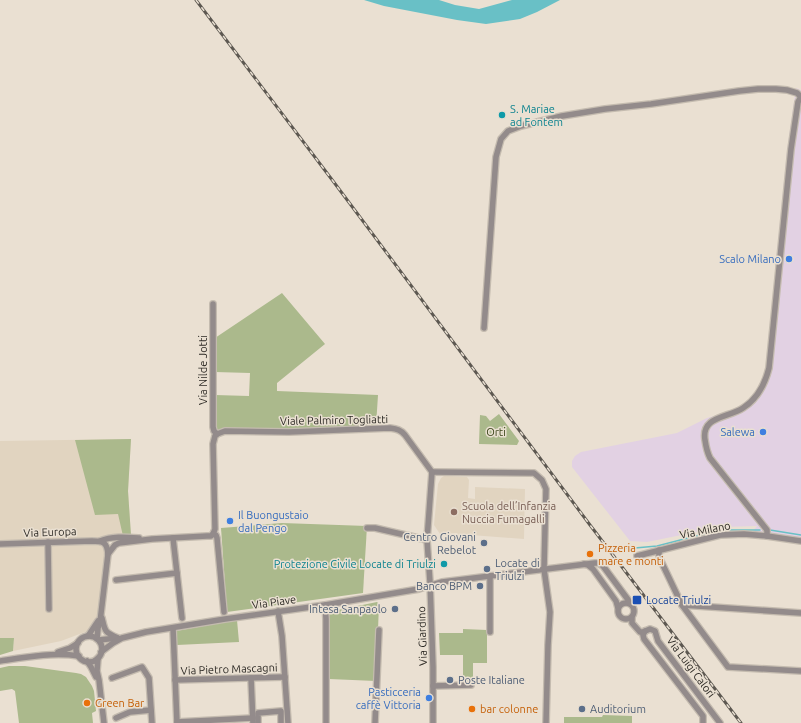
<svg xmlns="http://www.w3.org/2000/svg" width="801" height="723" font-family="Ubuntu,sans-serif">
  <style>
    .commercial { fill: #e2d1e3 }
    .built { fill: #e1d4c0 }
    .green { fill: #abb98c }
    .water { fill: #69c0c6 }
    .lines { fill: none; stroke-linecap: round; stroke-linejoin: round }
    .stream { stroke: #69c0c6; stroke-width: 1.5 }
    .minor-casing { stroke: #c4bbaf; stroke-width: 8 }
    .minor { stroke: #938b8b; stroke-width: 5.5 }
    .rail-casing { stroke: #5d5851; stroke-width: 3 }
    .rail { stroke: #eae0d2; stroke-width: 1.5; stroke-dasharray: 4.5; stroke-linecap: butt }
    .culture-dot { fill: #0f9aa8; stroke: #eae0d2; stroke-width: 1.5 }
    .shop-dot { fill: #3f7fe0; stroke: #eae0d2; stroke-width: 1.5 }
    .education-dot { fill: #8d6e63; stroke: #eae0d2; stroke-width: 1.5 }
    .service-dot { fill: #5c6f8a; stroke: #eae0d2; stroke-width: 1.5 }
    .food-dot { fill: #e8710a; stroke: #eae0d2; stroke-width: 1.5 }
    .transit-dot { fill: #1a4fb4; stroke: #eae0d2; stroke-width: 1.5 }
    .labels { text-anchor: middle; stroke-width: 3; stroke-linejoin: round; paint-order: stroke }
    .culture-label { font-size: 11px; fill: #0d838f; stroke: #eae0d2; text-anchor: start }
    .shop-label { font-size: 11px; fill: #366cbe; stroke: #eae0d2; text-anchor: end }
    .street-label { font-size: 11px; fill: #2c2924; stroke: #eae0d2 }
    .park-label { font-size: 11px; fill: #374215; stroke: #eae0d2 }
    .education-label { font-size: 11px; fill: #785e54; stroke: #eae0d2; text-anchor: start }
    .service-label { font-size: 11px; fill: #4e5e75; stroke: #eae0d2; text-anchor: end }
    .food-label { font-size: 11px; fill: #c56008; stroke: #eae0d2; text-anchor: start }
    .transit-label { font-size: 11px; fill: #164399; stroke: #eae0d2; text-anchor: start }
  </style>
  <rect width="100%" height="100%" fill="#eae0d2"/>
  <path class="commercial" d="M796 88 801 90V541L751 534 757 526 721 527 647 542 630 541 572 467V461L575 456 581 452 677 433 707 418 721 414 733 410 743 404 751 397 758 388 764 377 766 366 787 151Z"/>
  <g class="built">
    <path d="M131 439 128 491 131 538 107 539 101 613 103 630 85 632 61 641 13 651 14 638H0V441Z"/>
    <path d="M444 476H447L467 477 469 480 468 498 475 499V487L525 489 524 539 471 535 470 538 458 540 457 533 440 534 434 525 438 484 441 478Z"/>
  </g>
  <g class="green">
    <path d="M282 293 325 344 277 383V391L378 395 376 426 218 431 215 427V395L249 396 250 373 215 372V338Z"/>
    <path d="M499 414 519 441 517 445 479 444 480 415 486 416 490 421Z"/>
    <path d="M131 439 128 491 131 535 123 536 118 514 95 515 75 440Z"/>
    <path d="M282 523 367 526 363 593 227 612 221 528Z"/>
    <path d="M377 602 379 604 376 681 329 679 328 612Z"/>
    <path d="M237 620 239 642 177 645 176 631Z"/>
    <path d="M463 629 487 630V663H473V683L463 682V655H440L439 633H463Z"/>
    <path d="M0 638H14L13 651 0 655Z"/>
    <path d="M9 666H25L76 673 81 674 86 677 92 686 94 691 96 711 92 713 93 723H19L15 691 12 689 0 691V668Z"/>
    <path d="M603 715 632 716V723H564V717H602Z"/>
  </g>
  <path class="water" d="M364 0H439L455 5 479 9 512 0H560L537 12 520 19 486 24 457 20 384 6Z"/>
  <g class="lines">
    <g class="stream">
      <path d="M770 530 801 535"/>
      <path d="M622 548H635L657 546 719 530H760"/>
    </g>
    <g class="minor-casing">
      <g id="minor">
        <path d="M213 304V427L214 431 217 434"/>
        <path d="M484 328 496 157 501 139 508 131 521 126 562 116 605 109 651 104 739 91 758 89H776L787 90 797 93 801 97"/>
        <path d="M217 434 225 431 289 432 390 428C397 429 401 430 405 435L432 472"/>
        <path d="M432 472 534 473 542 480 546 489 544 569 550 612 548 645 546 723"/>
        <path d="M432 472 427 540 430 582 433 667V723"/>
        <path d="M367 528H375L427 540"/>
        <path d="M213 534 215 529 213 444 215 436 217 434"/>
        <path d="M213 534 216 535 217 538 224 612"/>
        <path d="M767 536V530L710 458C707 452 706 447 705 440 701 416 728 418 743 408 757 399 765 384 769 368L791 149 798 102 801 97"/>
        <path d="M173 538 182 618"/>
        <path d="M100 541C112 536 125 537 139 538"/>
        <path d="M48 542 49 609"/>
        <path d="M0 544 92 541C103 541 107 542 108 554L100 622 98 628 97 639"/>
        <path d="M659 550V555L660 559 682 605 728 667 801 671"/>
        <path d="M108 554 115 545 119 543 152 539 207 536H211L213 534"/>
        <path d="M637 556 720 535 744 534 767 536 801 541"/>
        <path d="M584 564 588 565 593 569 616 601 618 608"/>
        <path d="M116 580 177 573"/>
        <circle cx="626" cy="611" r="8"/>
        <path d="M325 605 326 619V723"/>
        <path d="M682 605 801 613"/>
        <path d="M278 611 282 636 288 723"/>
        <path d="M102 618C105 631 104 632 118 638"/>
        <path d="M632 618V623L640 632H643L650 629 655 631 658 641 720 723"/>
        <path d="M173 628 177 723"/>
        <path d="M645 631 643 635 644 639 703 716V723"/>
        <path d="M490 632V576"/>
        <path d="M88 636 98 621"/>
        <circle cx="89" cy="649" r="13"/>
        <path d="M99 640 117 638"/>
        <path d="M58 652 70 648 78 643"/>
        <path d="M101 652 113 643 122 638 146 632 225 619 325 605 419 589 442 582 595 563H598L603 566 632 605"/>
        <path d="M98 658 97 671 99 680 104 723"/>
        <path d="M0 661C26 657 53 652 79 656"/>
        <path d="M87 661 91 667 96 677"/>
        <path d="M112 678 142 667 149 678 152 723"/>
        <path d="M251 678 253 723"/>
        <path d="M175 680 285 677"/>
        <path d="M433 686 471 685"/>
        <path d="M116 718 130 712 151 710"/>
        <path d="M177 722 253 718"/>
        <path d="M258 723V713L281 711V723"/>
        <path d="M375 723 379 630"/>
      </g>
    </g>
    <use href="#minor" class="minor"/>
    <g class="rail-casing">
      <path id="rail" d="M196 0 333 181 590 525 741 723"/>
    </g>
    <use href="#rail" class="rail"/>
  </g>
  <g class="culture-dot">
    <circle cx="502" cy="115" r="4"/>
    <circle cx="444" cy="564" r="4"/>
  </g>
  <g class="shop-dot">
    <circle cx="789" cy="259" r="4"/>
    <circle cx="763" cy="432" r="4"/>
    <circle cx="230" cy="521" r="4"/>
    <circle cx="429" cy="698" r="4"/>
  </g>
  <circle class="education-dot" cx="454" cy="512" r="4"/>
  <g class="service-dot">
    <circle cx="484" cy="543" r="4"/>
    <circle cx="487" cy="569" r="4"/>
    <circle cx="480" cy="586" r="4"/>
    <circle cx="395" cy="609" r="4"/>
    <circle cx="450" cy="680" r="4"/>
    <circle cx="582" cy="709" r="4"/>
  </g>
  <g class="food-dot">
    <circle cx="590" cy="554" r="4"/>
    <circle cx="87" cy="703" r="4"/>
    <circle cx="472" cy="709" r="4"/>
  </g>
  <rect class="transit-dot" x="632" y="595" width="10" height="10" rx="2"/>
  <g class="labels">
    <g class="culture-label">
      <text x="510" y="113">S. Mariae<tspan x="510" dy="13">ad Fontem</tspan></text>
      <text x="436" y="568" text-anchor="end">Protezione Civile Locate di Triulzi</text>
    </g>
    <g class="shop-label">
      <text x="781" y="263">Scalo Milano</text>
      <text x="755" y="436">Salewa</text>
      <text x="238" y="519" text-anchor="start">Il Buongustaio<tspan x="238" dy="13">dal Pengo</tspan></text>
      <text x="421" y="696">Pasticceria<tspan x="421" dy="13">caffè Vittoria</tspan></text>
    </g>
    <g class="street-label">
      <text transform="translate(203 370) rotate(-90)" y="4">Via Nilde Jotti</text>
      <text transform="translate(334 420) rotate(-1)" y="4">Viale Palmiro Togliatti</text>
      <text transform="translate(705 530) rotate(-11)" y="4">Via Milano</text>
      <text transform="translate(50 532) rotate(-2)" y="4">Via Europa</text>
      <text transform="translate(274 602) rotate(-8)" y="4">Via Piave</text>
      <text transform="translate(422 636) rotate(-92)" y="4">Via Giardino</text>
      <text transform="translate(691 667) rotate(53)" y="4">Via Luigi Calori</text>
      <text transform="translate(229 669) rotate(-2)" y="4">Via Pietro Mascagni</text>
    </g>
    <g class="park-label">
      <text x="496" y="436">Orti</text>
    </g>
    <g class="education-label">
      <text x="462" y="510">Scuola dell’Infanzia<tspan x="462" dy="13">Nuccia Fumagalli</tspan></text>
    </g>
    <g class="service-label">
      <text x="476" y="541">Centro Giovani<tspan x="476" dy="13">Rebelot</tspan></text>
      <text x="495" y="567" text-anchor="start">Locate di<tspan x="495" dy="13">Triulzi</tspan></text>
      <text x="472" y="590">Banco BPM</text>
      <text x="387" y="613">Intesa Sanpaolo</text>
      <text x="458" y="684" text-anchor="start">Poste Italiane</text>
      <text x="590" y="713" text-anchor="start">Auditorium</text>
    </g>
    <g class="food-label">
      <text x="598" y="552">Pizzeria<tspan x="598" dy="13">mare e monti</tspan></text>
      <text x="95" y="707">Green Bar</text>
      <text x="480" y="713">bar colonne</text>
    </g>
    <g class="transit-label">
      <text x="646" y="604">Locate Triulzi</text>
    </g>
  </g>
</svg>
